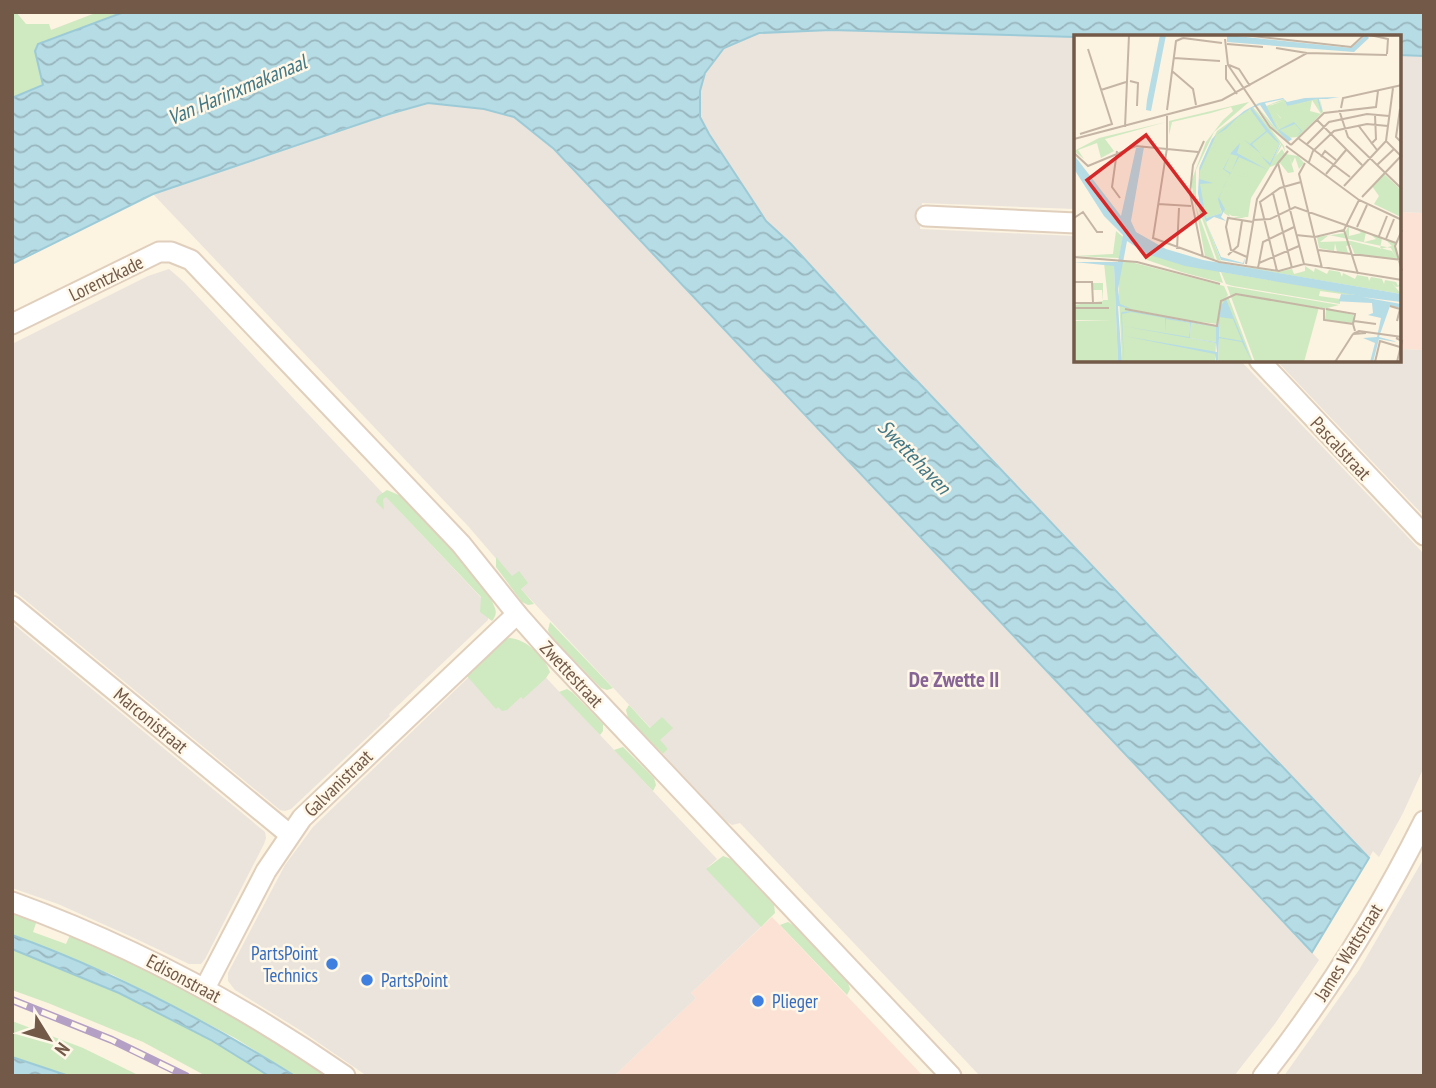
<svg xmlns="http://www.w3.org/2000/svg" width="1436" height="1088" font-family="'PT Sans Narrow',sans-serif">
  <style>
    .commercial { fill: #fce2d4 }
    .industrial { fill: #ebe4dc }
    .grass { fill: #cfe9c0 }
    .water { fill: url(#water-waves); stroke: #9ccbd7; stroke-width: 2 }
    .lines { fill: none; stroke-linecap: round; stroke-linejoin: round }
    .minor-casing { stroke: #e0cfbd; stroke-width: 23 }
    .minor { stroke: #fff; stroke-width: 19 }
    .rail-casing { stroke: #b5a0c5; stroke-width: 8 }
    .rail { stroke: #fff7e7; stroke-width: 5; stroke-dasharray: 16; stroke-linecap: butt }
    .shop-dot { fill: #3f7fe0; stroke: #fff7e7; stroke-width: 2.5 }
    .labels { text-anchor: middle; stroke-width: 5; stroke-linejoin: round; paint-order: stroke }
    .street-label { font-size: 19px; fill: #735948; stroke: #fff7e7 }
    .shop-label { font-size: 19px; fill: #366cbe; stroke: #fff7e7; text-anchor: start }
    .water-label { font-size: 21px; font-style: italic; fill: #427886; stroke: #fff7e7 }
    .neighbourhood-label { font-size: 21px; font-weight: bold; fill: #876496; stroke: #fff7e7 }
    .inset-road { fill: none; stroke: #c5b5a4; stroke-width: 2 }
    .view { fill: #d62828; fill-opacity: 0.15; stroke: #d62828; stroke-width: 3.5 }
    .inset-edge { fill: none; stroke: #735948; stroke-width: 3.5 }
  </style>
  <defs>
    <pattern id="water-waves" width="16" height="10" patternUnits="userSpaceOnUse" patternTransform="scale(1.75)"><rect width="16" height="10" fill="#b6dce5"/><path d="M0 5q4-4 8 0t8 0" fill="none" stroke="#98b5bc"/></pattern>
  </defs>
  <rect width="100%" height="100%" fill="#fcf3e1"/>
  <g class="commercial">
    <path d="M1399 212 1424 213V350L1399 349Z"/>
    <path d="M772 917 923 1076H614L696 998 691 993Z"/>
  </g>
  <g class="industrial">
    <path d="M831 30 1075 37V209L922 203 920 229 1075 236 1076 360 1241 361 1424 554V767L1403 813 1379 857 1373 851 1369 858 884 346 791 244 766 221 709 134 700 117V91L705 74 724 48 759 33Z"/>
    <path d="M1399 55 1424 56V213L1399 212Z"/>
    <path d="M428 103 484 109 514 117 554 148 1319 960 1274 1025 1234 1076H980L740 823 732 825 726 821 663 754 668 749 659 741 661 739 521 589 518 572 512 577 468 526 153 194 389 114Z"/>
    <path d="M169 269 184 282 487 604 488 620 389 714 390 716 291 809 285 811 280 810 12 589V344L148 276Z"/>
    <path d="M1399 349 1424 350V516L1277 361 1399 360Z"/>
    <path d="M12 623 265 832 266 838 264 844 205 959 201 964H189L132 937 58 904 12 888Z"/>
    <path d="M500 647 519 649 717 859 708 867 763 925 691 993 696 998 614 1076H367L303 1032 235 990 228 981V973L285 865 313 827Z"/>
    <path d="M1424 858V1076H1284L1359 970Z"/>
  </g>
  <g class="grass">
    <path d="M12 12H16L26 24H49L51 30 98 12H124L38 44 35 51 43 85 12 98Z"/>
    <path d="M387 490 401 496C423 520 486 579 494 606 497 612 496 616 492 621L480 612 481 597 386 497 383 499 384 510 376 502 377 497Z"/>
    <path d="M496 557 512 576 519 571 528 583 521 589 534 604 528 605 522 602 496 567Z"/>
    <path d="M550 622 613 688 607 690 601 688 550 635 548 630Z"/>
    <path d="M510 638C526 639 545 657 550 672L546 678 523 699 521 697 507 710 502 711 498 707 496 709 466 675 504 639Z"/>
    <path d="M567 689 573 693 603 724V731L600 735 559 692Z"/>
    <path d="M629 705 650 728 662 717 673 728 660 740 668 749 663 754 628 718 626 710Z"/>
    <path d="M623 747 654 778 656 785 653 791 614 750Z"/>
    <path d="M723 856 731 859 774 905 775 913 761 927 706 869Z"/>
    <path d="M12 911 37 920 33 932 66 944 71 933 213 1002 332 1076H295L235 1038 113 975 12 935Z"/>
    <path d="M788 922 793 925 848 983 850 989 847 995 780 925Z"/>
    <path d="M12 949 119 993 211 1040 269 1076H206L143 1042 48 1003 12 990Z"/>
    <path d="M12 1021 83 1048 140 1076H69L12 1057Z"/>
  </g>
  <g class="water">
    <path d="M124 12H1424V56L1399 55V37H1075L831 30 759 33 724 48 705 73 700 91V117L709 134 766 221 791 244 884 346 1369 858 1312 952 554 149 514 117 484 109 428 103 389 114 153 194 12 264V98L43 85 35 51 38 44Z"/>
    <path d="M12 935C112 971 205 1020 295 1076H269L211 1040 119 993 12 949Z"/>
    <path d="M12 1057 69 1076H12Z"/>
  </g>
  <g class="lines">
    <g class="minor-casing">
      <g id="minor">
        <path d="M926 216 1076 223"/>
        <path d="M12 324 159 252H171L191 260 461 544 517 614 548 649 951 1076"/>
        <path d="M1259 360 1424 535"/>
        <path d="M12 606 289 834"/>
        <path d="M12 902C131 945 241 1004 345 1076"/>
        <path d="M205 988 266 871 302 818 517 614"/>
        <path d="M1263 1076C1325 997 1379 911 1424 821"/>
      </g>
    </g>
    <use href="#minor" class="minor"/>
    <g class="rail-casing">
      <path id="rail" d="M12 1000 112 1040 186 1076"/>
    </g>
    <use href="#rail" class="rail"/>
  </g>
  <g class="shop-dot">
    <circle cx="332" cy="964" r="7"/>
    <circle cx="367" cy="980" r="7"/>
    <circle cx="758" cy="1001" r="7"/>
  </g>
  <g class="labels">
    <g class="street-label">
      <text transform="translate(106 278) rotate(-26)" y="7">Lorentzkade</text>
      <text transform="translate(1341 448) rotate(47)" y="7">Pascalstraat</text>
      <text transform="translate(572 674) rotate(47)" y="7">Zwettestraat</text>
      <text transform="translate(151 720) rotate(40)" y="7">Marconistraat</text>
      <text transform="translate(338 783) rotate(-44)" y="7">Galvanistraat</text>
      <text transform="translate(1348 952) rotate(-58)" y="7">James Wattstraat</text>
      <text transform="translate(184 978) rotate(28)" y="7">Edisonstraat</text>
    </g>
    <g class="shop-label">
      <text x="318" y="960" text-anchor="end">PartsPoint<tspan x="318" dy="22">Technics</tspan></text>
      <text x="381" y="987">PartsPoint</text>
      <text x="772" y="1008">Plieger</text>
    </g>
    <g class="water-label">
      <text transform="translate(237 90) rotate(-23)" y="7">Van Harinxmakanaal</text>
      <text transform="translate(914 457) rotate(46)" y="7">Swettehaven</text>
    </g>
    <g class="neighbourhood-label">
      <text x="954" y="687">De Zwette II</text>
    </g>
  </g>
  <g transform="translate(1074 35)">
    <rect width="327" height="327" fill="#fcf3e1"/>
    <path d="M238 65 236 76 247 79 224 102 211 103 202 87 207 83 195 71 209 66 212 73ZM175 67 140 97 122 135V172L141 225 131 221 117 147 132 107 149 85 159 76 157 72 137 78 98 87 95 100V86ZM175 73 164 81 174 75 205 109 196 128 207 109 190 89 181 74 210 111 211 117 208 110 202 121 208 114 211 119 224 121 230 128 225 134 221 122 218 129 215 120 220 137 214 138 206 128 196 132 177 163 174 182 158 181 146 173 148 178 132 183 127 174 147 226 143 225 125 175V133L143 96ZM92 87 31 104 40 116 27 123 23 108 4 115 10 124 0 116 25 103ZM275 190V201L287 198 281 192 292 197 290 207 302 204 295 198 308 203 306 214 318 211 311 204 321 208 324 225 281 220 277 210 272 211 274 218 263 217 261 208 260 216 245 213 243 202 271 198ZM255 200 317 213 322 223 318 216 277 206 246 207ZM42 196 49 202 45 223 0 221 39 219ZM64 214 103 228 145 236 149 248 73 228 108 237 73 225ZM49 225 150 251 154 260 146 269 154 261 179 327H144L146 282 144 289 92 283 116 288 115 303 142 308 141 327H48L44 238ZM30 228 40 231 44 327H0V286L39 285H0V270L29 266 28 255H19V248H29V265H34ZM151 229 204 237 218 234 220 239 231 236V231L240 237 241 233 253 239 255 235 266 237 268 242 269 238 281 244 283 240 294 242 295 246 297 242 308 244 310 249 311 245 322 247 324 251 327 246V251L322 252 318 248 327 259ZM147 237 274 258 282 261 246 256 245 261 266 264V269L159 251 152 249ZM153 251 265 270 253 273 279 280V288L251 285 252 275 245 272 230 327H181Z" fill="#cfe9c0" fill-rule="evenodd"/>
    <path d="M210 64 213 71 223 66 243 64 247 75 246 64 249 77 247 79 238 65 211 74 209 66 196 70 207 84 202 87 211 103 218 104 213 107 199 94 182 70 205 97 190 72ZM179 72 207 109 192 99 179 110 187 119 177 108 175 109 180 117 169 104 176 108 190 96 175 76 160 86 168 98 160 88 153 95 166 108 156 119 164 109 151 96 137 112 144 118 135 114 129 126 137 130 129 128 128 142 147 150 142 152 143 169 130 172V180L126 148 137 149 128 152 130 169 142 167 140 149 125 144 128 127 134 113 142 100 164 82 175 74 177 75ZM166 122 195 135 166 124 161 135 178 143 162 140 147 166 175 181 168 183H158L167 181 154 175 156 182 150 178 145 164Z" fill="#cfe9c0"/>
    <path d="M310 139 327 155V182L300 169 305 161 298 151Z" fill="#cfe9c0"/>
    <path d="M117 288 143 292 142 307 116 303Z" fill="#cfe9c0"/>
    <path d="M86 0H92L77 76 72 75 73 65ZM153 0 277 13 292 0 295 3 280 17 153 7ZM265 62 253 64H245L248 76 247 77 243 64 213 71 210 64 191 68 204 95 220 87 228 96 236 88 223 101 227 96 221 89 206 95 218 104 214 107 200 91 186 70 178 73 206 109 196 131 187 121 196 128 205 109 193 97 178 109 187 119 170 105 176 109 192 96 176 74 164 82 152 94 142 100 126 136 125 144 139 148 126 149 132 183 148 178 144 164 156 139 149 134 156 121 150 134 157 138 164 121 156 119 166 108 163 118 194 135 165 122 150 151 145 163 151 174 147 182 152 186 140 182 132 187 147 222 169 228 171 223 170 229 147 225 127 174 124 158 125 140 126 131 138 104 142 100 170 76 185 68 209 63 213 67 231 63ZM70 112 57 186 62 197 92 214 129 225 327 259V267L288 262 327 269V283V273L316 271 305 302 320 306 322 307 305 304 299 327H296L301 308 289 303 303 302 307 283 294 280 299 278 298 268 259 266H265L267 259 281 260 111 231 73 219 53 206 44 254 46 269 58 274 44 271 48 327H44L40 231 0 227H44L49 200 30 181 0 134V120L47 181 62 113ZM152 264 178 327 168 307 145 303 144 325 142 326 141 319 50 301 143 317 142 308 49 291 91 298V283L57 277 48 279 50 327 47 278 48 277 58 276 63 277 144 292 146 272ZM146 282 159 284 168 306 145 302ZM92 284 116 288 115 302 91 298ZM117 288 142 292V307L116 303Z" fill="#b6dce5" fill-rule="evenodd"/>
    <path class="inset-road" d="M170 0 277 12 290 0M296 0 314 4 313 19M109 3 148 8M151 4 154 30 196 92 217 110M153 9 189 12M202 13 233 18M100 23 146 26M152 30V44L163 59M155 30 165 34 176 51M98 36 119 54 122 70M56 46 64 48 63 71M319 53 312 106 328 122M27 55 52 47M267 73 269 63 328 50M326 74 322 102 328 108M93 75 102 6 109 3M265 75 274 102 328 154M93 79V113L79 203 145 227 205 236 230 229 328 245M243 85 288 130M284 90 303 115M51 92 55 0M269 94 293 89 314 91M6 99 38 89 14 14M224 103 276 142M0 104 148 65 233 18 313 20M297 109 302 104 301 80M217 110 250 78 302 72 304 56M232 110 255 87 293 79 315 81M212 111 285 165 328 185M43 116 38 152 46 163M214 116 204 128 230 229M0 118 14 131 62 111 124 117M247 122 251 116 262 125M235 127 239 116 260 96 269 94M231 128 225 139 248 233M303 130 320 114M252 139 272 115M270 151 312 106M199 158 218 233M288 162 328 120M84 169 117 171M0 183 9 177 23 197H29M179 185 196 184 221 172 322 208M283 192 293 170M270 195 284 239M328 195 321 211 328 236M222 200 241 202 270 195 285 165M305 201 313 181M312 204 320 184M103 214 105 173M244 215 328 225M154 220 164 211 168 186M0 222 63 227 146 249M129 222 116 158 119 130 130 106M173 222 157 215 152 192 154 183 179 187M185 228 225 211M172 229 183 164 204 128M184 233 189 207 220 192M203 236 186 167 206 153 227 147M0 247H18L19 268M0 268H28M316 271 326 274 323 286M0 273H35M51 274 143 291 147 266 162 259 250 274V285L279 289 281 296M252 274 281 279 279 289M280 286 302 289M292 298 279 299 285 296 328 302M322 303 328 306 323 327M261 327 279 299M301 327 306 306 326 312"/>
    <path class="view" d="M72 100 131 178 72 222 13 145Z"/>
    <rect width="327" height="327" class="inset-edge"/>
  </g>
  <rect width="1436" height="1088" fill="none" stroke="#735948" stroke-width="28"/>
  <g transform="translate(49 1039) rotate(127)" stroke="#fff7e7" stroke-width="5" paint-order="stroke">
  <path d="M0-5L12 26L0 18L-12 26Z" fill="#735948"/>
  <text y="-10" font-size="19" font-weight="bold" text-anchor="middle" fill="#735948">N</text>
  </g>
</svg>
